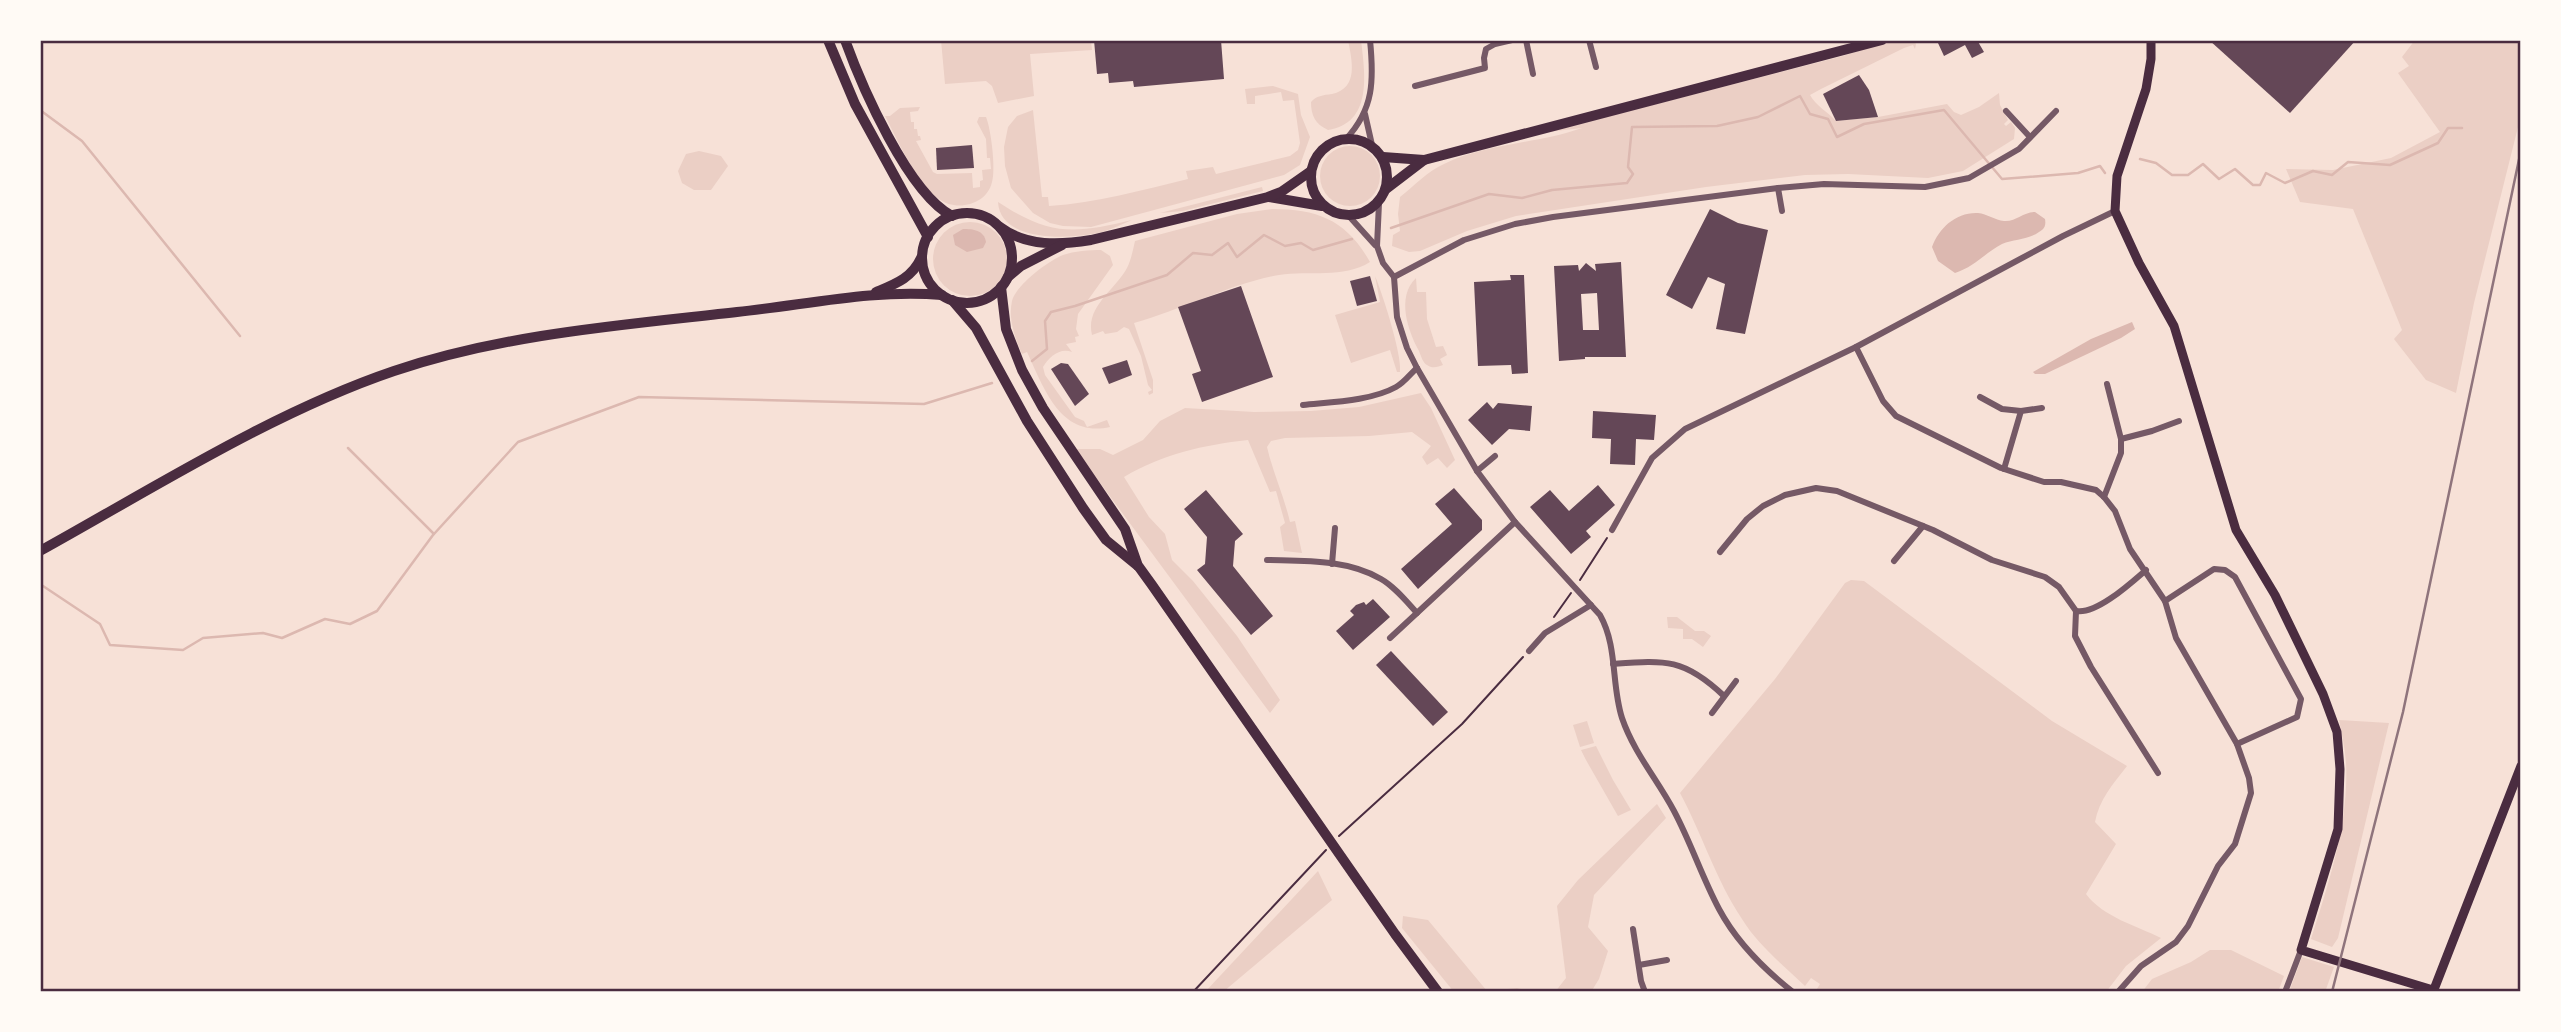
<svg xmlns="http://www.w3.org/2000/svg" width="2561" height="1032" font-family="Mulish,sans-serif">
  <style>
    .green { fill: #ebcfc5 }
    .water { fill: #dcb8b0 }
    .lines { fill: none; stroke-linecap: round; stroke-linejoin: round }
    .stream { stroke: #dcb8b0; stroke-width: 2.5 }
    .building { fill: #644757; fill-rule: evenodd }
    .path { stroke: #4a2c40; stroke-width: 2 }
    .minor { stroke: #755966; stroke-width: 6 }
    .secondary { stroke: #4a2c40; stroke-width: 9 }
    .primary { stroke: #4a2c40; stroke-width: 10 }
    .trunk { stroke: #4a2c40; stroke-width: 10 }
    .rail { stroke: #8f747c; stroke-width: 2.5 }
    .neatline { fill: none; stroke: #4a2c40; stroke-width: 2.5 }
  </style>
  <rect width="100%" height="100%" fill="#f7e1d7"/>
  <g class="green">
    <path d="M941 40H1091L1092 50 1030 54 1034 96 998 103 992 86 986 81 945 84Z"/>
    <path d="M1348 40H1361C1365 74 1373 123 1328 130 1315 124 1311 115 1311 102 1316 96 1323 95 1332 94 1359 88 1352 61 1348 40Z"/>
    <path d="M1891 40H1913L1916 44 1915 49 1913 45 1904 48 1821 89 1810 95C1815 105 1828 112 1836 121L1878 117 1947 104 1954 112 1961 115 1979 107 1999 93 2000 105 2008 120 2004 124 2006 126 2011 122 2015 128 2014 139 1963 171 1928 178 1848 174 1805 175 1706 187 1516 216 1467 231 1420 251 1409 252 1392 246 1393 235 1400 231 1398 214 1400 197C1414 186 1428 171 1444 164 1487 143 1537 144 1582 128L1547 132 1843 56Z"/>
    <path d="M2415 40H2521V115L2474 303 2456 393 2426 380 2394 339 2402 330 2353 209 2300 202 2286 169 2333 170 2391 158 2440 132 2398 73 2409 66 2402 57Z"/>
    <path d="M1273 86 1298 94 1301 115 1310 137 1300 165 1284 175 1091 227 1063 226 1050 223 1033 213 1011 188 1005 166 1004 147 1008 127 1017 116 1033 110 1042 197H1048L1049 206C1097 203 1142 190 1188 179L1186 171 1213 167 1216 174 1290 156 1298 150 1300 143 1294 100 1283 101 1281 92 1255 96V104H1247L1245 89Z"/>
    <path d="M920 107 918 111 910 112 911 122H914V129H917L918 136H920L921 140 916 141 933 172 937 174 972 173 973 188 980 187V181L983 180 982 170 991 169 990 158H987L986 139 977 122 979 117H986C991 129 996 169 992 182 987 205 956 212 939 199 916 182 898 141 885 116H890L900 108Z"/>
    <circle cx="1350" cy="176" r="30"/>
    <path d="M699 151 721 156 728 166 711 190H694L682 183 678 171 686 154Z"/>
    <path d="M1262 187 1263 191 1183 211 1160 213Z"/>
    <path d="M998 202C1050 236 1074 234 1132 220 1122 224 1112 229 1102 232 1075 239 1000 244 998 202Z"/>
    <path d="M1272 209C1319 209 1347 221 1370 262 1343 279 1309 270 1279 275 1229 284 1182 310 1134 323L1153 380V393L1149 395 1148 392 1152 390 1148 385 1141 356 1129 329 1124 327 1117 332 1105 334 1103 331 1092 335C1085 307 1115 290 1127 268 1131 260 1133 250 1135 241L1237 214Z"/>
    <circle cx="970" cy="259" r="37"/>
    <path d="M1101 250 1110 256 1113 265 1078 314 1076 329 1079 336 1075 337 1076 342 1066 344 1072 352C1060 347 1049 357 1043 367L1045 375 1075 417 1084 421 1087 427 1107 420 1110 427C1060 438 1044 388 1027 352L1022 354C1015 338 1008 319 1012 301 1016 285 1048 261 1063 255 1074 251 1090 250 1101 250Z"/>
    <path d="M1375 276C1382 292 1403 357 1400 372H1397L1390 350 1351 363 1335 315 1380 302Z"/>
    <path d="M1416 278 1417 292H1426L1427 319 1436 347 1443 346 1447 355 1440 359 1443 365C1438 367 1432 369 1427 365 1423 363 1421 356 1419 351 1408 331 1396 297 1416 278Z"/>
    <path d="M1421 393 1431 408 1455 460 1447 468 1438 458 1427 465 1422 457 1431 446 1412 432 1369 436 1285 438 1271 441 1267 447C1273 473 1284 496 1290 522L1295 521 1302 553 1284 551 1280 527 1285 523 1276 491 1270 492 1248 440C1203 445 1163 454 1124 477L1149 517 1165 534 1172 560 1193 581 1237 636 1280 700 1270 713 1075 449H1100L1113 455 1143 440 1160 421 1185 408 1254 412 1311 411 1359 407Z"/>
    <path d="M1851 580 1864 581 2052 721 2127 766C2113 784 2099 800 2095 822L2116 844 2086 894C2103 917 2137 926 2161 938L2126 966 2106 992H1815L1820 984 1811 978 1805 986C1783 965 1758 945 1742 919 1716 880 1702 834 1680 793L1775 679 1845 583Z"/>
    <path d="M1667 617H1677L1695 631H1704L1711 636 1703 647 1692 639H1683V629L1668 628Z"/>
    <path d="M2339 720 2389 723 2338 938 2332 947 2311 939C2329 882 2349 823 2346 763 2345 749 2342 734 2339 720Z"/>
    <path d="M1587 721 1594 743 1580 747 1573 725Z"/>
    <path d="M1596 746 1613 780 1631 810 1618 816 1586 760 1581 750Z"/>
    <path d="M1657 804 1666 818 1594 895 1588 927 1608 951 1599 979 1591 992H1555L1566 978 1557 906 1578 880Z"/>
    <path d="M1318 871 1332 900 1223 992H1205Z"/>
    <path d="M1403 916 1428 920 1487 991 1517 988 1533 992H1454L1402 928Z"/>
    <path d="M2210 950H2231L2284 976 2278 992H2142L2152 979 2191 962Z"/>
    <path d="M2302 957 2334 967 2325 992H2289Z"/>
  </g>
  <g class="water">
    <path d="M2035 212 2045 219C2046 225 2045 229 2039 232 2028 240 2014 239 2002 244 1985 253 1974 267 1955 273L1938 261 1932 247C1939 228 1956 212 1978 213 1987 214 1995 220 2004 221 2016 222 2023 212 2035 212Z"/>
    <path d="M963 229C973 229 984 230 986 242L983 248 967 252 955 245 953 235Z"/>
    <path d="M2132 322 2135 329 2121 338 2045 374H2035L2033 372 2091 339Z"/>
  </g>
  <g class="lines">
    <g class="stream">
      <path d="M40 110 82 141 240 336"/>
      <path d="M2140 159 2156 163 2172 175H2188L2203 164 2219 179 2235 169 2253 185H2260L2266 173 2285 183 2313 171 2332 175 2348 162 2390 165 2438 143 2448 128H2462"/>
      <path d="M1391 228 1489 194 1522 198 1552 190 1627 183 1633 174 1628 167 1632 127 1717 126 1758 117 1800 96 1810 114 1828 119 1837 137 1864 124 1944 110 2002 179 2078 173 2100 166 2105 173"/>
      <path d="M1032 361 1047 349 1045 321 1051 312 1075 306 1167 275 1193 253 1212 255 1228 243 1237 257 1264 235 1285 246 1301 243 1313 250 1352 239"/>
      <path d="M348 448 434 534 518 442 639 397 924 404 992 383"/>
      <path d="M40 584 100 624 110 645 183 650 203 638 263 633 282 638 325 619 350 624 377 611 433 535"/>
    </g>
  </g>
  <g class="building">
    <path d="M1094 40H1221L1224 79 1134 87 1133 81 1109 83 1108 73 1097 74Z"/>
    <path d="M1944 40H1977L1984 52 1972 58 1965 45 1944 56 1938 43Z"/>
    <path d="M2209 40H2356L2290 113Z"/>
    <path d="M1859 75 1869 90 1878 117 1836 121 1823 94Z"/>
    <path d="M972 145 974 168 937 170 936 148Z"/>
    <path d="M1710 209 1738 223 1768 230 1745 334 1716 329 1725 284 1708 277 1692 309 1666 295Z"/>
    <path d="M1621 262 1626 357H1585V359L1559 361 1554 266 1578 265 1579 271 1586 263 1596 271 1595 264ZM1597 293 1599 330H1583L1581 294Z"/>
    <path d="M1510 275H1524L1528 373 1512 374 1511 365 1478 366 1474 282 1511 280Z"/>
    <path d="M1370 276 1377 301 1357 306 1350 281Z"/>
    <path d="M1241 286 1273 377 1202 402 1192 374 1201 371 1178 307Z"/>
    <path d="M1127 360 1132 375 1109 384 1102 368Z"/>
    <path d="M1061 363 1068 364 1089 394 1075 406 1051 369Z"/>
    <path d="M1487 402 1493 409 1498 403 1532 406 1530 431 1509 429 1492 445 1468 420Z"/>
    <path d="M1593 411 1656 415 1654 440 1636 439 1635 465 1610 464 1611 439 1592 438Z"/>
    <path d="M1598 485 1615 505 1586 531 1591 537 1571 554 1530 507 1550 490 1569 511Z"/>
    <path d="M1454 488 1482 520V530L1418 589 1401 569 1452 524 1435 504Z"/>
    <path d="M1206 490 1243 534 1235 541 1233 566 1273 616 1251 635 1197 570 1205 564 1207 537 1184 509Z"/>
    <path d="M1373 599 1390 617 1353 650 1336 631 1354 615 1350 611 1356 605 1364 602 1366 605Z"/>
    <path d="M1391 651 1448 712 1433 726 1376 665Z"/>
  </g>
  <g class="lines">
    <g class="path">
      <path d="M1580 580 1607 538"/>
      <path d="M1554 617 1571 593"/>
      <path d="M1339 836 1462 724 1523 657"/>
      <path d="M1193 992 1326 850"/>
    </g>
    <g class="minor">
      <path d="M1526 40 1533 74"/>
      <path d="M1589 40 1596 67"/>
      <path d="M1415 86 1485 68 1484 58 1486 49 1495 44 1512 40"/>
      <path d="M2006 111 2029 136"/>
      <path d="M1365 114 1372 145"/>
      <path d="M1346 139C1374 109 1374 80 1370 40"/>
      <path d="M1778 188 1782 211"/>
      <path d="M1379 203 1377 246 1383 263 1394 277 1397 317 1407 348 1417 368 1477 471 1515 522 1600 615C1618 647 1611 684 1622 718 1634 753 1657 779 1674 811 1691 843 1702 877 1719 909 1736 941 1765 970 1793 992"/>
      <path d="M1348 215 1375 245"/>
      <path d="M1394 277 1464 240 1515 224 1553 217 1778 188 1824 184 1925 187 1969 178 2019 149 2056 111"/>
      <path d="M1856 347 1883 401 1896 416 2001 468 2044 482H2061L2096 490 2104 497 2115 511 2130 549 2165 601 2176 638 2237 744 2249 778 2251 793 2235 844 2218 866 2188 926 2176 942 2141 966 2118 992"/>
      <path d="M1980 397 2002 409 2021 411"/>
      <path d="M1303 405C1331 402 1371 401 1396 387 1405 382 1410 374 1417 368"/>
      <path d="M2121 439 2152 431 2179 421"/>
      <path d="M2004 469 2021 411 2042 408"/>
      <path d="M1477 471 1495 456"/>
      <path d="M2104 497 2121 453V439L2107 384"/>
      <path d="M1612 530 1652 458 1685 429 1856 347 2063 236 2115 211"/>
      <path d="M1720 552 1747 519 1763 506 1785 495 1816 488 1837 491 1933 530 1992 560 2045 577 2059 587 2076 611C2096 615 2131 583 2146 570"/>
      <path d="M1267 560C1304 561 1347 559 1381 579 1395 587 1406 601 1417 613"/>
      <path d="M1894 561 1923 526"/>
      <path d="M1332 564 1335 528"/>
      <path d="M2165 601 2214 569 2225 570 2235 577 2301 699 2297 717 2237 744"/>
      <path d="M2076 611 2075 636 2091 667 2158 773"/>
      <path d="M1390 638 1515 522"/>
      <path d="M1529 651 1545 633 1591 605"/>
      <path d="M1613 664C1665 660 1684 658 1724 696"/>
      <path d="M1712 713 1736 681"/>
      <path d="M1633 929 1641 981 1645 992"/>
      <path d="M1639 965 1667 960"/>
      <path d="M2285 992 2301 950"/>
    </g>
    <g class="secondary">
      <path d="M2151 40V59L2146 89 2117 176 2115 211 2139 263 2174 326 2236 530 2275 595 2323 694 2337 732 2340 769 2338 829 2301 950 2433 990"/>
      <path d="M2433 992 2521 766"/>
    </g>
    <g class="primary">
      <circle cx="1349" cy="177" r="38"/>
      <path d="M1383 157 1424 160 1882 40"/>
      <path d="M1386 189 1424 160"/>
      <path d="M1269 197 1322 206"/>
      <path d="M1000 227C1027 247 1060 245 1091 240L1268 197 1281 192 1311 171"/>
      <path d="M1008 277 1021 266 1062 245"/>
    </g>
    <g class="trunk">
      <path d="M828 40 855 104 928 237"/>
      <path d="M845 40C862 87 908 193 952 216"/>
      <circle cx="967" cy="258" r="45"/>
      <path d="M1001 287 1006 329 1022 370 1043 408 1125 529 1138 566"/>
      <path d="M876 292C895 284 912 278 921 258"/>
      <path d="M952 300 976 328 1027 421 1083 508 1106 540 1139 567 1152 585 1395 934 1438 992"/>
      <path d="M40 551C152 489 273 412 394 371 504 334 622 325 737 312 806 305 873 289 942 295"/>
    </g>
    <path class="rail" d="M2332 992 2403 712 2521 150"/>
  </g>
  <rect width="2561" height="1032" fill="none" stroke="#fffaf5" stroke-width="84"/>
  <rect x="42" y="42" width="2477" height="948" class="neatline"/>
</svg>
